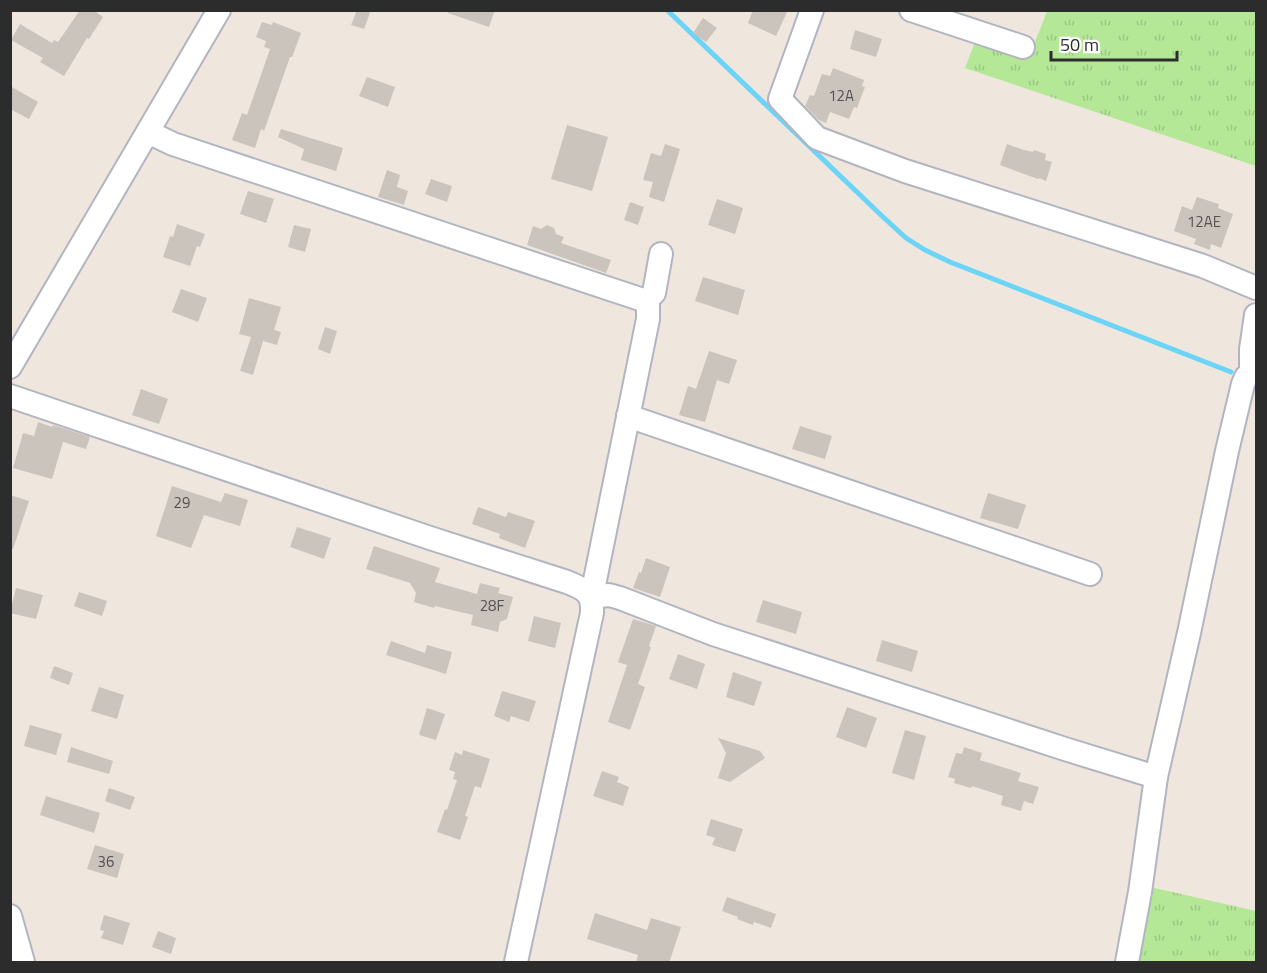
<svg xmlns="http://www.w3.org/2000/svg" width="1267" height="973" font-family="'Titillium Web',sans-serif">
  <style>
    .grass { fill: url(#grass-tufts) }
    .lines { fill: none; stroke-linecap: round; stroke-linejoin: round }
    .stream { stroke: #6bd4f7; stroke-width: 5 }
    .building { fill: #cac4bd }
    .minor-casing { stroke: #b2b5c1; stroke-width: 26 }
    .minor { stroke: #fff; stroke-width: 22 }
    .labels { text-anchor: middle; stroke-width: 6; stroke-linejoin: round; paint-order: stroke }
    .number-label { font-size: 15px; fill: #545250 }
  </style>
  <defs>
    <pattern id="grass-tufts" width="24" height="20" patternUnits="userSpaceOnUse" patternTransform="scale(1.5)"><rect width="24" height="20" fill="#b4e897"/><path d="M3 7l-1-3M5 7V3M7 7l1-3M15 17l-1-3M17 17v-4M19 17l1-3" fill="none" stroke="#9bc782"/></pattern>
  </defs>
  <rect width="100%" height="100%" fill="#efe7de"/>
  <g class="grass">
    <path d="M1047 11H1256V166L965 68 977 37 1030 55Z"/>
    <path d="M1146 886 1256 911V962H1133Z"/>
  </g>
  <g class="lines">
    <path class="stream" d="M667 10 882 216 906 238 925 250 950 262 1231 372"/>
  </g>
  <g class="building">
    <path d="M80 10H93L103 17 89 39 87 38 64 76 40 62 43 58 11 40 20 24 52 43 54 40 58 42Z"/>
    <path d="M357 10H371L364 29 351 25Z"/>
    <path d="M448 10H495L489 27 448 13Z"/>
    <path d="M753 10H788L776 36 748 23Z"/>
    <path d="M703 18 717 28 706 42 693 33Z"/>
    <path d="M262 22 272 25 273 22 301 33 292 57H290L264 131 261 129 255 148 232 140 242 113 247 115 270 49 264 47 266 41 256 37Z"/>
    <path d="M855 30 882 39 876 57 850 49Z"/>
    <path d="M833 68 864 80 862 86 865 87 857 108 854 107 849 119 830 112 826 123 819 120 805 106 810 95 814 96 822 74 830 76Z"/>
    <path d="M367 77 395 87 388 107 359 96Z"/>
    <path d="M10 86 38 102 29 119 10 109Z"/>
    <path d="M567 125 608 137 592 191 551 179Z"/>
    <path d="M281 129 343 148 336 171 301 160 304 149 278 137Z"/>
    <path d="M665 144 680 149 664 202 649 197 653 182 643 180 651 153 661 156Z"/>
    <path d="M1007 144 1024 150 1033 152 1034 150 1046 154 1045 160 1052 162 1046 181 1039 178 1038 179 1000 165Z"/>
    <path d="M387 170 400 175 397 187 408 191 404 205 378 197Z"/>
    <path d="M431 179 452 186 447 202 425 194Z"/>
    <path d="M248 191 274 199 266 223 240 214Z"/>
    <path d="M1197 197 1219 204 1218 208 1233 214 1221 248 1211 244 1210 250 1194 244 1196 239 1174 231 1182 206 1192 210Z"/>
    <path d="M717 199 743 208 735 234 708 225Z"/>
    <path d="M630 202 644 207 638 225 624 220Z"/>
    <path d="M177 224 205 234 200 247 197 246 190 266 163 257 170 236 173 237Z"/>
    <path d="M294 225 311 229 305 252 288 247Z"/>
    <path d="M547 225 554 228 556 234 564 237 561 243 611 260 606 273 527 245 533 226 541 229Z"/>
    <path d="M703 277 745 290 738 315 695 301Z"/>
    <path d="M181 289 207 298 198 322 172 312Z"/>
    <path d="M249 298 281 307 274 330 281 332 277 345 263 341 253 375 240 371 251 337 239 334Z"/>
    <path d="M325 327 337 331 330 354 318 349Z"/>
    <path d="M709 351 737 360 729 384 717 380 705 422 679 415 688 386 696 389Z"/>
    <path d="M141 389 168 399 159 424 132 415Z"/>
    <path d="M38 422 52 427 53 425 90 437 86 449 63 442 52 479 13 468 23 433 34 436Z"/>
    <path d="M800 426 832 436 825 459 792 449Z"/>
    <path d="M172 486 221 502 225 493 248 500 240 526 204 515 191 548 156 536Z"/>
    <path d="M988 493 1026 505 1018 529 980 518Z"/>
    <path d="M10 495 29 501 13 549 10 548Z"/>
    <path d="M478 507 506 517 508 512 535 521 525 548 499 538 500 534 472 524Z"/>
    <path d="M297 527 331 538 324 559 290 547Z"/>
    <path d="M374 546 440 568 435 582 477 594 480 583 500 588 498 593 513 597 507 619 500 622 498 632 471 625 473 615 435 606 434 608 414 602 416 593 410 583 366 569Z"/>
    <path d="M646 558 670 567 660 597 633 588 639 572 641 573Z"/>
    <path d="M16 588 43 595 36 619 10 613Z"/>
    <path d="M79 592 107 601 102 616 74 606Z"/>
    <path d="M763 600 802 612 796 634 756 622Z"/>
    <path d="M534 616 561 623 555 648 528 641Z"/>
    <path d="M633 619 656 626 649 646 651 647 638 684 645 687 630 730 608 722 627 665 618 662Z"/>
    <path d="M882 640 918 651 912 672 876 661Z"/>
    <path d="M391 641 425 653 427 645 452 652 446 674 386 655Z"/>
    <path d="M678 654 705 664 697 689 669 679Z"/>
    <path d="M54 666 73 673 69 685 50 678Z"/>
    <path d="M733 672 762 682 754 706 726 697Z"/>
    <path d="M99 687 124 695 117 719 91 711Z"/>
    <path d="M502 691 536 701 529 722 511 716 509 722 494 716Z"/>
    <path d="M847 707 877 718 866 748 836 737Z"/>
    <path d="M427 708 445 714 436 740 419 735Z"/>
    <path d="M30 725 62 734 56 755 24 746Z"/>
    <path d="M905 730 926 736 914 780 892 773Z"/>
    <path d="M718 738 760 751 765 758 730 782 718 778 726 753Z"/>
    <path d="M71 747 113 761 109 774 67 762Z"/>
    <path d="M964 747 982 753 980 760 1021 773 1018 781 1039 787 1033 804 1024 801 1021 811 1001 805 1003 796 972 786 971 788 954 783 955 779 948 777 956 753 962 754Z"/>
    <path d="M463 750 490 759 481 788 475 786 465 816 468 817 460 840 437 832 445 809 447 810 457 780 453 779 455 772 449 770 455 752 462 755Z"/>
    <path d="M602 771 619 777 617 782 629 787 623 806 593 796Z"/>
    <path d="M109 788 135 797 130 810 105 801Z"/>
    <path d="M46 796 100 813 94 833 40 815Z"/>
    <path d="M711 819 743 829 735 852 712 845 715 838 706 835Z"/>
    <path d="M95 845 124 854 117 878 87 869Z"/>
    <path d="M727 897 776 914 771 928 754 922 753 925 737 919 738 917 722 911Z"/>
    <path d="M595 913 647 930 651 918 681 927 669 963H636L638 955 587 939Z"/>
    <path d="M104 915 130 923 123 945 101 938 104 931 100 930Z"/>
    <path d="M158 931 176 938 171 954 152 947Z"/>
  </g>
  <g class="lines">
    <g class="minor-casing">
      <g id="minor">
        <path d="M812 10 780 99 817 138 905 171 1203 266 1256 288"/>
        <path d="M911 10 1023 47"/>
        <path d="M148 132 173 144 640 299C647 300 650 298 654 293L661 254"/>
        <path d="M10 367 219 10"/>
        <path d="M10 396 430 538 567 582C585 589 593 593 592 613L516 962"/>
        <path d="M628 416 1090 574"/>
        <path d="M590 597 609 595 620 598 713 634 1065 749 1156 777"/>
        <path d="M590 597 593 590 648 319V306L646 300"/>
        <path d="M10 916 23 962"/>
        <path d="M1127 962 1140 892 1156 777 1189 633 1227 451 1243 384 1246 377 1251 373V349L1256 315"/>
      </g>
    </g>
    <use href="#minor" class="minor"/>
  </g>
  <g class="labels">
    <g class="number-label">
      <text x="841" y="101">12A</text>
      <text x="1204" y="227">12AE</text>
      <text x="182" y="508">29</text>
      <text x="492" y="611">28F</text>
      <text x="106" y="867">36</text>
    </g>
  </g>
  <rect width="1267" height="973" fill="none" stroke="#2c2c2c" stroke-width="24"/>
  <path d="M1051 51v9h126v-9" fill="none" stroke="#2c2c2c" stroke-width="3"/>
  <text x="1060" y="51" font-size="18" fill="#2c2c2c" stroke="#ffffff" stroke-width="4.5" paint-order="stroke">50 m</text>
</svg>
